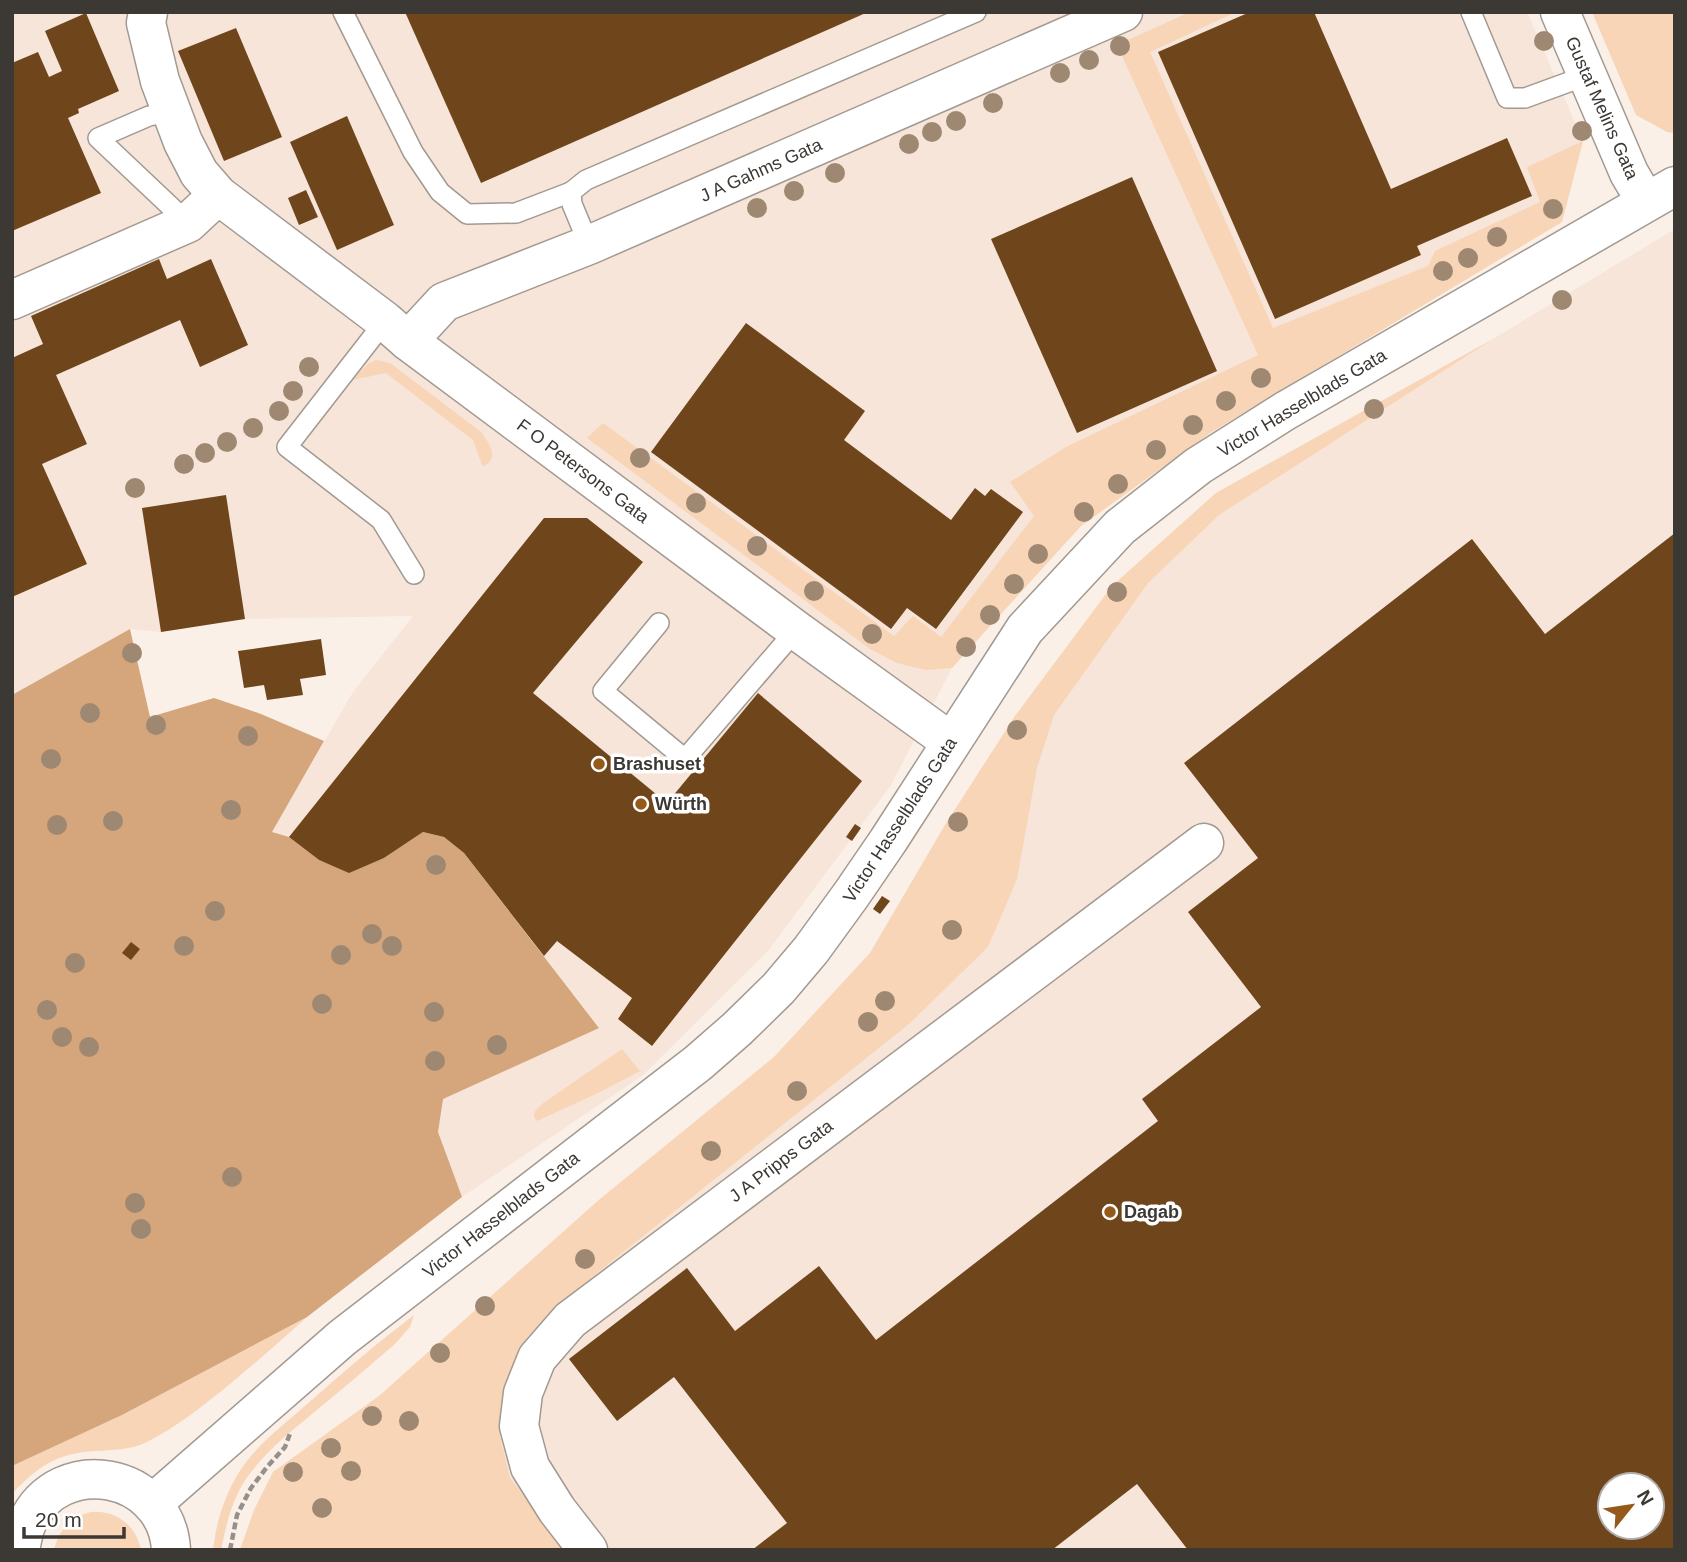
<svg xmlns="http://www.w3.org/2000/svg" width="1687" height="1562" font-family="Helvetica,sans-serif">
  <style>
    .built { fill: #f6e5d8; fill-rule: evenodd }
    .green { fill: #f8d5b7 }
    .forest { fill: #d5a57b }
    .building { fill: #6f451c; fill-rule: evenodd }
    .lines { fill: none; stroke-linecap: round; stroke-linejoin: round }
    .service-casing { stroke: #a29991; stroke-width: 22 }
    .minor-casing { stroke: #a29991; stroke-width: 41 }
    .tertiary-casing { stroke: #a29991; stroke-width: 41 }
    .path { stroke: #97908a; stroke-width: 4.5; stroke-dasharray: 7 3.5; stroke-linecap: butt }
    .service { stroke: #fff; stroke-width: 19 }
    .minor { stroke: #fff; stroke-width: 38 }
    .tertiary { stroke: #fff; stroke-width: 38 }
    .tree { fill: #9e8872 }
    .poi-dot { fill: #955a1a; stroke: #fff; stroke-width: 2.5 }
    .labels { text-anchor: middle; stroke-width: 7; stroke-linejoin: round; paint-order: stroke }
    .street-label { font-size: 18px; fill: #3c3834; stroke: #fff }
    .poi-label { font-size: 18px; font-weight: bold; fill: #3c3834; stroke: #fff; text-anchor: start }
  </style>
  <rect width="100%" height="100%" fill="#faf0e8"/>
  <g class="built">
    <path d="M12 12H1527L1583 141 1562 222 1210 433 1081 526 952 668 891 785 768 951 642 1076 462 1197 438 1132 442 1099 599 1027 464 853 423 832 384 858 349 873 319 860 289 837 272 832 353 692 413 616 245 619 161 632 130 629 12 695Z"/>
    <path d="M1675 229V1550H240L254 1510 273 1472 379 1396 600 1199 774 1057 870 953 945 825 1015 716 1112 586 1216 493 1493 339ZM1610 1485H1652V1527H1610Z"/>
  </g>
  <g class="green">
    <path d="M1190 12H1236L1150 52 1273 328 1428 266 1435 251 1540 202 1527 167 1583 141 1562 222 1210 433 1081 526 952 668 926 670 897 663 870 649 587 438 603 423 894 636 913 616 941 637 1034 516 1010 482 1066 447 1258 355 1117 45Z"/>
    <path d="M1592 12H1675V133L1667 132 1636 115Z"/>
    <path d="M1493 339 1219 515 1148 583 1054 715 1037 768 1017 879 988 947 909 1024 597 1273 528 1336 506 1386 500 1437 510 1478 567 1550H240L254 1510 273 1472 379 1396 600 1199 774 1057 870 953 945 825 1015 716 1112 586 1216 493Z"/>
    <path d="M376 360 390 363 481 432C489 443 500 458 484 466L482 465 473 440 386 373 352 380 369 363Z"/>
    <path d="M622 1049 640 1071 600 1092 537 1121 534 1117 535 1111 542 1104Z"/>
    <path d="M414 1315 410 1327 395 1344C367 1368 340 1391 312 1414 288 1434 264 1453 246 1479 232 1500 226 1525 221 1550H213C216 1523 224 1497 238 1474 255 1446 282 1426 306 1405 341 1374 377 1343 414 1315Z"/>
    <path d="M307 1317C282 1340 256 1362 230 1384 204 1405 177 1427 147 1442 130 1450 113 1450 95 1451 57 1453 37 1467 12 1494V1466L122 1415Z"/>
    <path d="M91 1512C116 1510 136 1525 141 1550H54C59 1530 70 1517 91 1512Z"/>
  </g>
  <path class="forest" d="M130 629 150 717 214 698 261 714 324 741 272 832 289 837 319 860 349 872 384 858 423 832 444 837 464 853 599 1028 443 1099 438 1132 462 1197 307 1317 122 1415 12 1466V695Z"/>
  <g class="building">
    <path d="M405 12H868L481 183Z"/>
    <path d="M1250 12H1314L1391 189 1507 138 1532 196 1417 246 1421 255 1275 319 1158 52Z"/>
    <path d="M86 13 119 91 78 109 79 113 68 118 101 193 12 231V63L38 52 49 77 62 71 45 31Z"/>
    <path d="M236 28 282 137 224 161 178 51Z"/>
    <path d="M347 116 394 225 337 250 290 142Z"/>
    <path d="M1132 177 1217 371 1077 433 991 239Z"/>
    <path d="M306 190 318 217 299 225 288 198Z"/>
    <path d="M159 259 167 279 211 259 248 345 200 367 180 320 56 375 87 444 42 464 87 564 12 597V358L43 344 31 316Z"/>
    <path d="M746 323 865 411 844 440 951 520 975 488 985 496 991 489 1023 512 936 629 907 608 891 629 651 452Z"/>
    <path d="M226 495 245 619 161 632 142 508Z"/>
    <path d="M544 518H587L643 562 533 693 667 803 758 693 862 781 652 1046 618 1019 632 998 557 941 544 956 464 853 444 837 423 832 384 858 349 873 319 860 289 837Z"/>
    <path d="M1675 533V1550H1188L1137 1484 1052 1550H752L787 1523 674 1377 617 1421 569 1359 687 1268 735 1331 819 1266 876 1340 1158 1121 1142 1099 1261 1007 1188 912 1258 858 1184 763 1472 539 1545 634ZM1610 1485H1652V1527H1610Z"/>
    <path d="M321 639 326 675 300 679 303 695 267 700 264 685 244 688 238 651Z"/>
    <path d="M855 824 861 828 852 841 846 837Z"/>
    <path d="M882 896 890 901 880 914 873 909Z"/>
    <path d="M131 942 140 949 131 960 122 953Z"/>
  </g>
  <g class="lines">
    <g class="service-casing">
      <g id="service">
        <path d="M343 12 413 152 440 192 467 214 516 213 571 192"/>
        <path d="M1471 12 1507 98H1525L1588 75"/>
        <path d="M172 112 149 116 98 138 188 223"/>
        <path d="M589 245 572 204 571 192 586 180 976 12"/>
        <path d="M385 321 287 447 381 520 414 574"/>
        <path d="M659 623 603 691 685 759 796 630"/>
      </g>
    </g>
    <g class="minor-casing">
      <g id="minor">
        <path d="M148 12 146 23 160 81 183 142 199 173 218 195 385 321 408 341 796 630 951 742"/>
        <path d="M1560 12 1629 173 1646 202"/>
        <path d="M12 300 188 223 218 195"/>
        <path d="M408 341 444 302 589 245 1123 12"/>
        <path d="M588 1550 557 1510 530 1467 519 1426 523 1393 537 1358 570 1320 1204 843"/>
      </g>
    </g>
    <g class="tertiary-casing">
      <g id="tertiary">
        <path d="M152 1504 342 1338 698 1063 737 1029 778 989 811 950 851 895 888 841 1025 629 1120 527 1198 466 1285 411 1675 186"/>
        <path d="M20 1550C22 1541 23 1532 27 1523 59 1452 167 1472 171 1550"/>
      </g>
    </g>
    <path class="path" d="M230 1550 237 1515 251 1488 267 1467 285 1447 291 1431"/>
    <use href="#service" class="service"/>
    <use href="#minor" class="minor"/>
    <use href="#tertiary" class="tertiary"/>
  </g>
  <g class="tree">
    <circle cx="1544" cy="41" r="10"/>
    <circle cx="1120" cy="46" r="10"/>
    <circle cx="1089" cy="60" r="10"/>
    <circle cx="1060" cy="73" r="10"/>
    <circle cx="993" cy="103" r="10"/>
    <circle cx="956" cy="121" r="10"/>
    <circle cx="1582" cy="131" r="10"/>
    <circle cx="932" cy="132" r="10"/>
    <circle cx="909" cy="144" r="10"/>
    <circle cx="835" cy="173" r="10"/>
    <circle cx="794" cy="191" r="10"/>
    <circle cx="757" cy="208" r="10"/>
    <circle cx="1553" cy="209" r="10"/>
    <circle cx="1497" cy="237" r="10"/>
    <circle cx="1468" cy="258" r="10"/>
    <circle cx="1443" cy="271" r="10"/>
    <circle cx="1562" cy="300" r="10"/>
    <circle cx="309" cy="367" r="10"/>
    <circle cx="1261" cy="378" r="10"/>
    <circle cx="293" cy="391" r="10"/>
    <circle cx="1226" cy="401" r="10"/>
    <circle cx="1374" cy="409" r="10"/>
    <circle cx="279" cy="411" r="10"/>
    <circle cx="1193" cy="425" r="10"/>
    <circle cx="253" cy="428" r="10"/>
    <circle cx="227" cy="442" r="10"/>
    <circle cx="1156" cy="450" r="10"/>
    <circle cx="205" cy="453" r="10"/>
    <circle cx="640" cy="458" r="10"/>
    <circle cx="184" cy="464" r="10"/>
    <circle cx="1118" cy="484" r="10"/>
    <circle cx="135" cy="488" r="10"/>
    <circle cx="696" cy="503" r="10"/>
    <circle cx="1084" cy="512" r="10"/>
    <circle cx="757" cy="546" r="10"/>
    <circle cx="1038" cy="554" r="10"/>
    <circle cx="1014" cy="584" r="10"/>
    <circle cx="814" cy="591" r="10"/>
    <circle cx="1117" cy="592" r="10"/>
    <circle cx="990" cy="615" r="10"/>
    <circle cx="872" cy="634" r="10"/>
    <circle cx="966" cy="647" r="10"/>
    <circle cx="132" cy="653" r="10"/>
    <circle cx="90" cy="713" r="10"/>
    <circle cx="156" cy="725" r="10"/>
    <circle cx="1017" cy="730" r="10"/>
    <circle cx="248" cy="736" r="10"/>
    <circle cx="51" cy="759" r="10"/>
    <circle cx="231" cy="810" r="10"/>
    <circle cx="113" cy="821" r="10"/>
    <circle cx="958" cy="822" r="10"/>
    <circle cx="57" cy="825" r="10"/>
    <circle cx="436" cy="865" r="10"/>
    <circle cx="215" cy="911" r="10"/>
    <circle cx="952" cy="930" r="10"/>
    <circle cx="372" cy="934" r="10"/>
    <circle cx="184" cy="946" r="10"/>
    <circle cx="392" cy="946" r="10"/>
    <circle cx="341" cy="955" r="10"/>
    <circle cx="75" cy="963" r="10"/>
    <circle cx="885" cy="1001" r="10"/>
    <circle cx="322" cy="1004" r="10"/>
    <circle cx="47" cy="1010" r="10"/>
    <circle cx="434" cy="1012" r="10"/>
    <circle cx="868" cy="1022" r="10"/>
    <circle cx="62" cy="1037" r="10"/>
    <circle cx="497" cy="1045" r="10"/>
    <circle cx="89" cy="1047" r="10"/>
    <circle cx="435" cy="1061" r="10"/>
    <circle cx="797" cy="1091" r="10"/>
    <circle cx="711" cy="1151" r="10"/>
    <circle cx="232" cy="1177" r="10"/>
    <circle cx="135" cy="1203" r="10"/>
    <circle cx="141" cy="1229" r="10"/>
    <circle cx="585" cy="1259" r="10"/>
    <circle cx="485" cy="1306" r="10"/>
    <circle cx="440" cy="1353" r="10"/>
    <circle cx="372" cy="1416" r="10"/>
    <circle cx="409" cy="1421" r="10"/>
    <circle cx="331" cy="1448" r="10"/>
    <circle cx="351" cy="1471" r="10"/>
    <circle cx="293" cy="1472" r="10"/>
    <circle cx="322" cy="1508" r="10"/>
  </g>
  <g class="poi-dot">
    <circle cx="599" cy="764" r="7"/>
    <circle cx="641" cy="804" r="7"/>
    <circle cx="1110" cy="1212" r="7"/>
  </g>
  <g class="labels">
    <g class="street-label">
      <text transform="translate(1602 108) rotate(66)" y="6">Gustaf Melins Gata</text>
      <text transform="translate(761 170) rotate(-24)" y="6">J A Gahms Gata</text>
      <text transform="translate(1302 403) rotate(-31)" y="6">Victor Hasselblads Gata</text>
      <text transform="translate(583 471) rotate(37)" y="6">F O Petersons Gata</text>
      <text transform="translate(900 820) rotate(-57)" y="6">Victor Hasselblads Gata</text>
      <text transform="translate(781 1161) rotate(-37)" y="6">J A Pripps Gata</text>
      <text transform="translate(501 1215) rotate(-38)" y="6">Victor Hasselblads Gata</text>
    </g>
    <g class="poi-label">
      <text x="613" y="770">Brashuset</text>
      <text x="655" y="810">Würth</text>
      <text x="1124" y="1218">Dagab</text>
    </g>
  </g>
  <rect width="1687" height="1562" fill="none" stroke="#3c3834" stroke-width="28"/>
  <g transform="translate(1631 1506) rotate(60)"><circle r="33" fill="#ffffff" stroke="#b1afae" stroke-width="2"/>
  <path d="M0-5L12 26L0 18L-12 26Z" fill="#955a1a"/>
  <text y="-10" font-size="19" font-weight="bold" text-anchor="middle" fill="#3c3834">N</text>
  </g>
  <path d="M24 1527v10h100v-10" fill="none" stroke="#3c3834" stroke-width="3.5"/>
  <text x="35" y="1527" font-size="21" fill="#3c3834" stroke="#ffffff" stroke-width="5" paint-order="stroke">20 m</text>
</svg>
